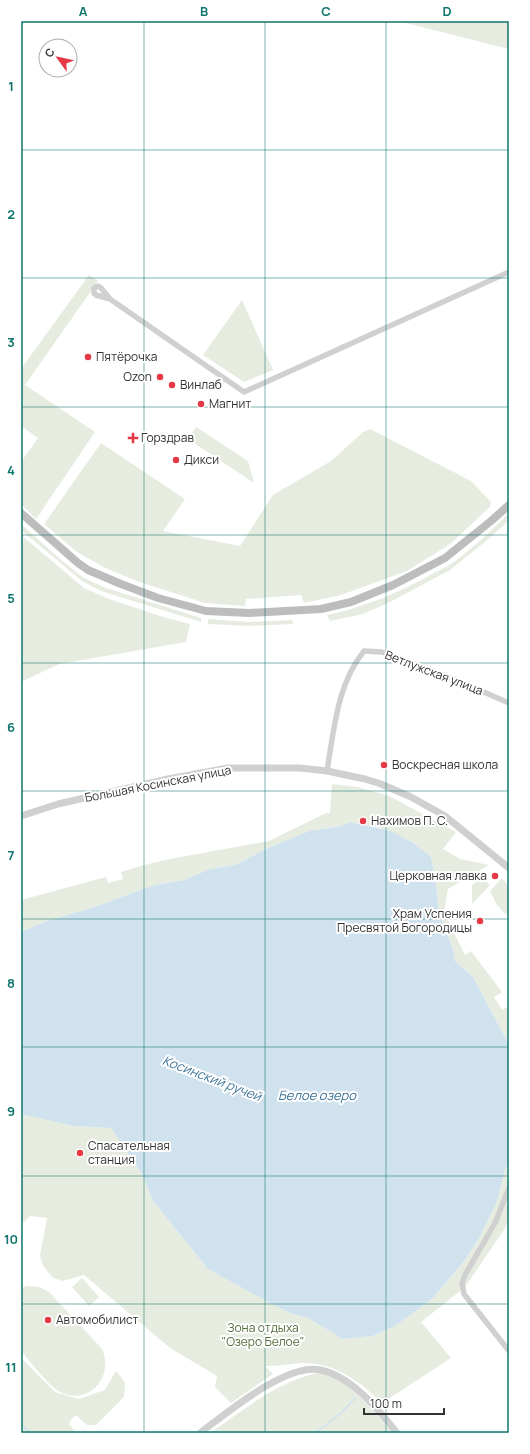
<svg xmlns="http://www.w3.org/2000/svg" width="530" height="1454" font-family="Manrope,sans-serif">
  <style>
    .green { fill: #e6ecdf }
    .water { fill: #cfe2ee }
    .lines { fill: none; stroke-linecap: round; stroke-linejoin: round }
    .stream { stroke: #cfe2ee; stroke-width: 1.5 }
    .minor { stroke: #d0d0d0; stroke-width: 5.5 }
    .tertiary { stroke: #d0d0d0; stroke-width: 7 }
    .secondary { stroke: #bdbdbd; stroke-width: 8 }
    .grid { fill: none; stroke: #0f766e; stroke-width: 1; stroke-opacity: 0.55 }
    .poi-dot { fill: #e63946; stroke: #fff; stroke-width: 1.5 }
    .labels { text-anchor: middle; stroke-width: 4; stroke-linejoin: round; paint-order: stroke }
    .poi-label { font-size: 12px; fill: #333; stroke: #fff; text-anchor: start }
    .street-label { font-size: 12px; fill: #333; stroke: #fff }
    .park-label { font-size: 12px; fill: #56703f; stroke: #fff }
    .water-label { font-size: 13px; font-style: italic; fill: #3f7597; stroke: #fff }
    .neatline { fill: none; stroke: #0f766e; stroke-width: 1.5 }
    .grid-label { font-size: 13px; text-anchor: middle; font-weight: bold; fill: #0f766e }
  </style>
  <rect width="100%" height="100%" fill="#fff"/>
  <g class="green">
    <path d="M401 21H509V49L402 22Z"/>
    <path d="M89 275 98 281 25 385 95 432 36 519 21 504V462L38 438 21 426V369Z"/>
    <path d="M242 300 273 370 244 382 203 355Z"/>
    <path d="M196 427 248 461 254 483 188 439Z"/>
    <path d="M370 429 471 481 491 502 490 507 450 544 407 571 341 595 304 603 301 595 246 599 245 606 205 603 137 581 105 568 77 552 44 524 101 443 185 499 163 531 240 546 273 495 331 461 363 432Z"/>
    <path d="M509 513V520L492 536 450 570 390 602 363 614 330 621 327 615C364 607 399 593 432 574 439 570 447 567 454 562 473 548 492 530 509 513Z"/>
    <path d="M21 524 61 560 84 578 106 588 201 618V622L101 591 82 581 21 530Z"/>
    <path d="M21 535 84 588 109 599 163 617 190 624 186 642 59 664 21 682Z"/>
    <path d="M208 619 249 622 292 620 293 624 248 626 208 624Z"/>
    <path d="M332 784 358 787 389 796 456 832 443 849 460 859 489 865 448 889 444 912 465 955 471 951 502 992 494 997 502 1010 509 1006V1045L473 977 455 961 453 949 439 913 435 876 431 857 412 842 391 831 376 827 351 822 341 826 309 831 268 848 235 865 210 869 184 880 155 885 91 908 50 920 25 930 21 933V900L106 877 108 883 123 879 121 872 144 865 170 859 269 841 326 813H330Z"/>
    <path d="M482 878 490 885 472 904V885Z"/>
    <path d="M502 878 509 887V912L505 914 497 905 490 891Z"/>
    <path d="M21 1114 73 1126 111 1128 142 1174 153 1201 208 1269 268 1302 290 1313 308 1318 343 1339 373 1336 395 1326 432 1299 465 1260 481 1235 497 1201 509 1156V1220L504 1230 465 1287 421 1322 451 1358 382 1403C362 1383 334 1362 303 1363 290 1364 278 1366 265 1366L273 1374 231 1403 215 1387 217 1376 170 1348 84 1275 63 1281 53 1278 43 1266 40 1255 47 1218 30 1216 21 1225Z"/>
    <path d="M82 1278 99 1297 89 1306 72 1287Z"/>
    <path d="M27 1286 39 1287 49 1292 102 1349C114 1375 91 1405 62 1393 49 1387 31 1362 21 1351V1288Z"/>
    <path d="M21 1358 55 1392 79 1399 105 1390 116 1371 125 1382 124 1397 96 1425H87L76 1415 72 1418 69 1424 76 1433H21Z"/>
    <path d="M323 1372C352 1385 372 1408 392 1433H210C245 1409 280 1379 323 1372Z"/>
  </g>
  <path class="water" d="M351 822 391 831 412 842 431 857 435 876 439 913 453 949 455 961 473 977 509 1045V1156L497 1201 481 1235 465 1260 432 1299 395 1326 373 1336 343 1339 308 1318 290 1313 268 1302 208 1269 153 1201 142 1174 111 1128 73 1126 21 1114V933L25 930 50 920 91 908 155 885 184 880 210 869 235 865 268 848 309 831 341 826Z"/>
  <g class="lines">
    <g class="stream">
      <path d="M21 1424 30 1433"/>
      <path d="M315 1433C330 1423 343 1412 355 1398"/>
    </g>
    <g class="minor">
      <path d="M110 299 96 295 94 293V288L98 286 101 288 110 299 244 392 509 272"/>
      <path d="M327 771C334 730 337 684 364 651L382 652 454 679 509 703"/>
      <path d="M509 1188 495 1223 465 1275 462 1283 464 1294 509 1351"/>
    </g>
    <g class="tertiary">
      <path d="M21 816 58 804 168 779 228 768H300L327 771 365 779 381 784 411 797 445 816 509 868"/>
      <path d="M200 1433C227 1413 287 1362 321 1370 352 1377 378 1409 397 1433"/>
    </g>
    <path class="secondary" d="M21 513 78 563 88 570 121 584 158 598 206 611 249 613 321 609 351 602 393 585 445 558 491 521 509 505"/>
  </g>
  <path class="grid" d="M144 21V1433M265 21V1433M386 21V1433M21 150H509M21 278H509M21 407H509M21 535H509M21 663H509M21 791H509M21 919H509M21 1047H509M21 1176H509M21 1304H509"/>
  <g class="poi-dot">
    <circle cx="88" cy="357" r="4"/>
    <circle cx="160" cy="377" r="4"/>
    <circle cx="172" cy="385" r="4"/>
    <circle cx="201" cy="404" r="4"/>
    <path d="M131 432h4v4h4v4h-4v4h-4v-4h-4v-4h4z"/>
    <circle cx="176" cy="460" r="4"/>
    <circle cx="384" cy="765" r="4"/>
    <circle cx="363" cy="821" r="4"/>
    <circle cx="495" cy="876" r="4"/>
    <circle cx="480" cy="921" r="4"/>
    <circle cx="80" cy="1153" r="4"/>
    <circle cx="48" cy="1320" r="4"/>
  </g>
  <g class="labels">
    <g class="poi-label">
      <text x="96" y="361">Пятёрочка</text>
      <text x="152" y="381" text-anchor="end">Ozon</text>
      <text x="180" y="389">Винлаб</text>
      <text x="209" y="408">Магнит</text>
      <text x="141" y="442">Горздрав</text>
      <text x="184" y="464">Дикси</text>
      <text x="392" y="769">Воскресная школа</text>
      <text x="371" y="825">Нахимов П. С.</text>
      <text x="487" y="880" text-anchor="end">Церковная лавка</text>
      <text x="472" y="918" text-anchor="end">Храм Успения<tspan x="472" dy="14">Пресвятой Богородицы</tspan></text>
      <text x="88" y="1150">Спасательная<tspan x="88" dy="14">станция</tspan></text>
      <text x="56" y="1324">Автомобилист</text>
    </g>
    <g class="street-label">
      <text transform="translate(434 673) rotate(21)" y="4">Ветлужская улица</text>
      <text transform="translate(158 784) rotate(-11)" y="4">Большая Косинская улица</text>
    </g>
    <g class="park-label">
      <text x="263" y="1332">Зона отдыха<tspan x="263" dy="14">"Озеро Белое"</tspan></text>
    </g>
    <g class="water-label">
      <text transform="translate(212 1078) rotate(21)" y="5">Косинский ручей</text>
      <text x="317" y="1100">Белое озеро</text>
    </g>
  </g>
  <rect width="530" height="1454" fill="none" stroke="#ffffff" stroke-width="44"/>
  <g transform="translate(58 58) rotate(303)"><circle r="19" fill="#ffffff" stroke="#adadad"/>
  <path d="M0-3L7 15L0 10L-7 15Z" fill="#e63946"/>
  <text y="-6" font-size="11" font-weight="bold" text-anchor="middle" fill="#333333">С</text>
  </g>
  <path d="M364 1408v6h80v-6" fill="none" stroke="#333333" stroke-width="2"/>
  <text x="370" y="1408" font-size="12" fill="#333333" stroke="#ffffff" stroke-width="3" paint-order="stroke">100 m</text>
  <rect x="22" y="22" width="486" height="1410" class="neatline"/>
  <g class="grid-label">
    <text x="83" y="16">A</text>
    <text x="204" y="16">B</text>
    <text x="326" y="16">C</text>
    <text x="447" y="16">D</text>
    <text x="11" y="91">1</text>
    <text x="11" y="219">2</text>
    <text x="11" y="347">3</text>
    <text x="11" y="475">4</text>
    <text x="11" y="603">5</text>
    <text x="11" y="732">6</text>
    <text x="11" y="860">7</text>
    <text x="11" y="988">8</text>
    <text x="11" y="1116">9</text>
    <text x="11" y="1244">10</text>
    <text x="11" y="1372">11</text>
  </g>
</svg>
